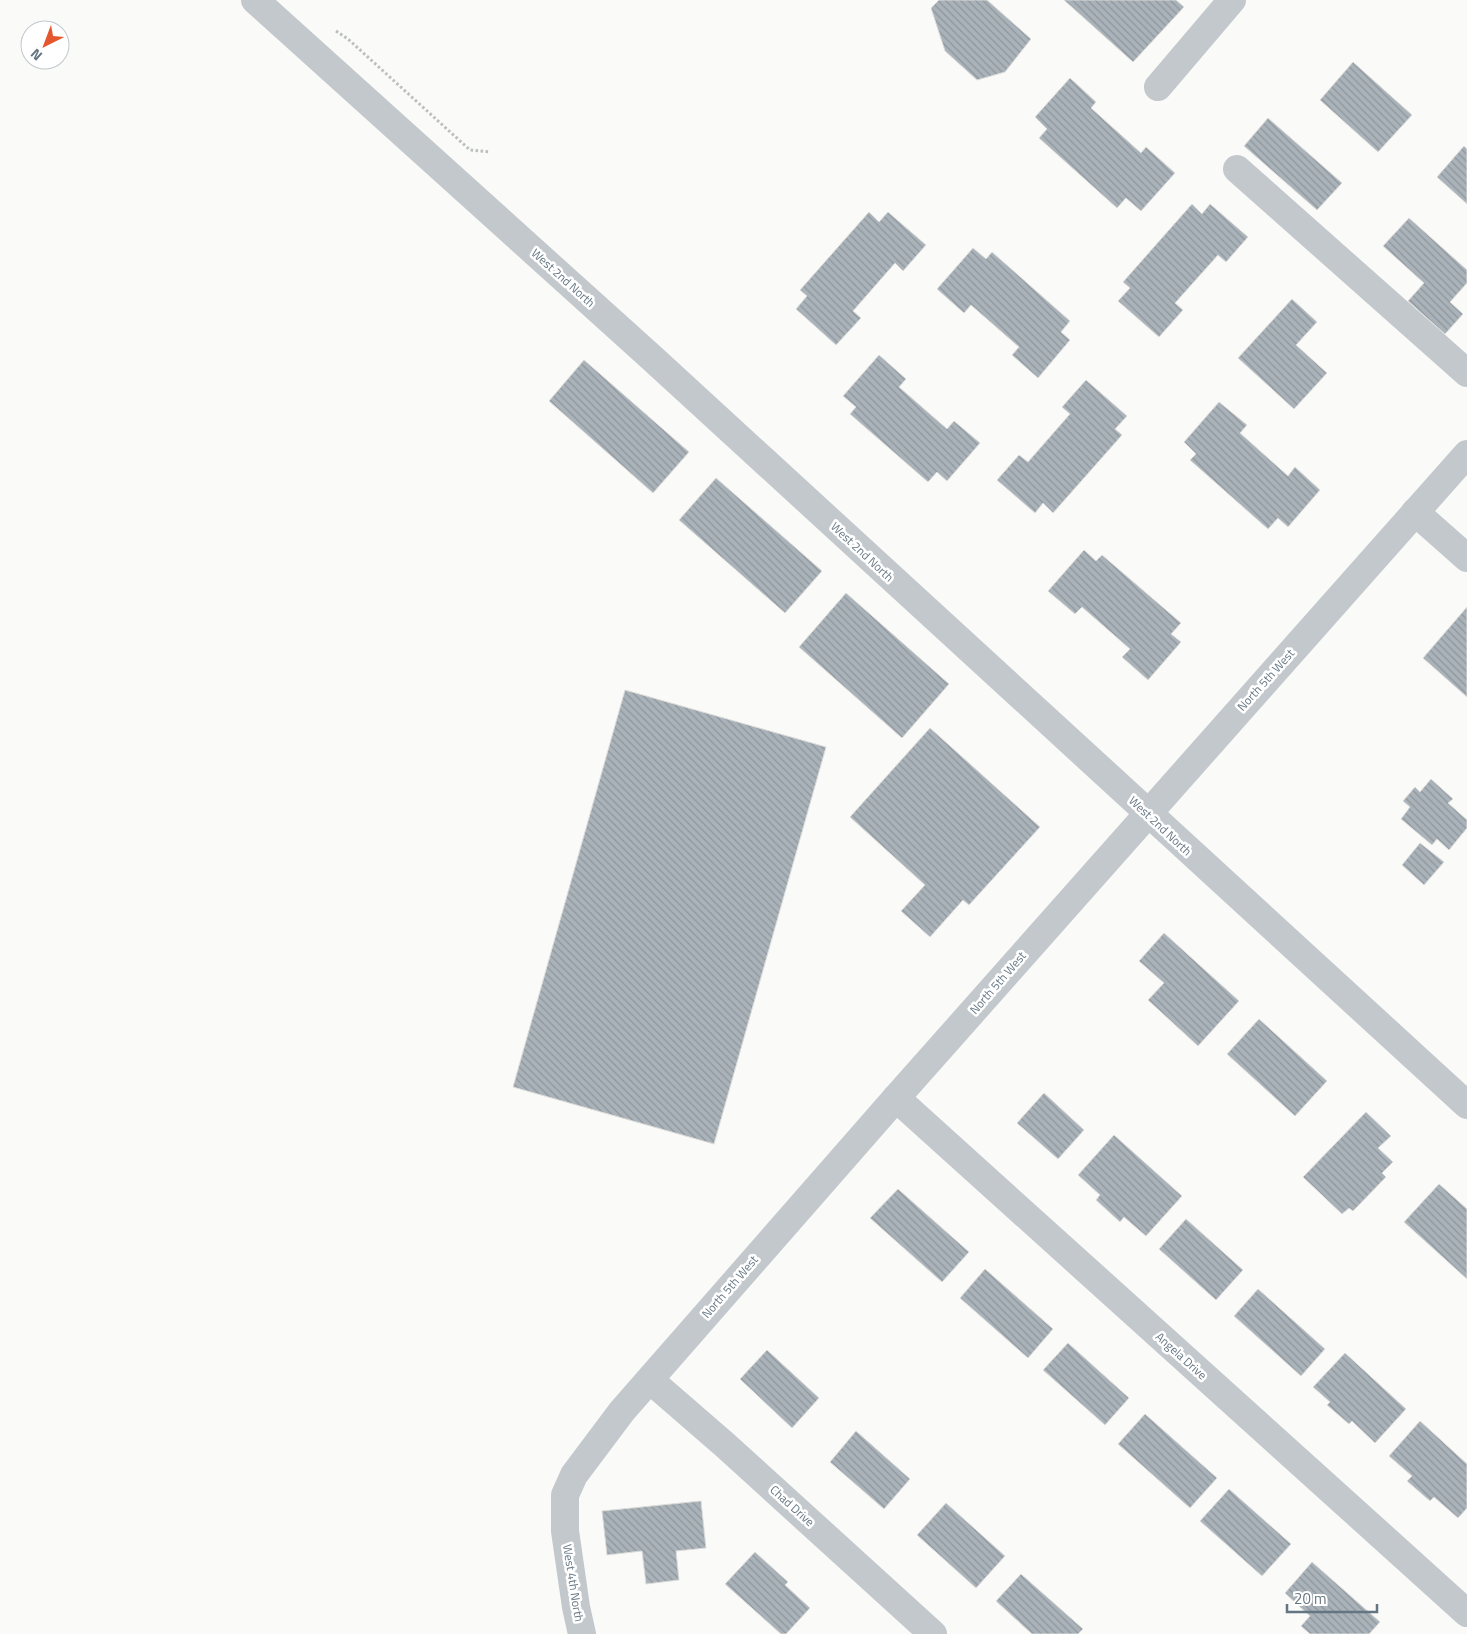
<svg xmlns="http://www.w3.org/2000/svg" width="1467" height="1634" font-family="'Titillium Web',sans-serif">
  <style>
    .building { fill: url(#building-back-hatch); stroke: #dcdcda }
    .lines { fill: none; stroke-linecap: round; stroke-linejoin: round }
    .path { stroke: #bbbfc2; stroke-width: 3; stroke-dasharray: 2.5 2.5; stroke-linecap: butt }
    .minor { stroke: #c3c8cc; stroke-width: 28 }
    .labels { text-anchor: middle; stroke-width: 5; stroke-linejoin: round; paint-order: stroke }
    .street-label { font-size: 12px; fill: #657683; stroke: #fff }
  </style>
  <defs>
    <pattern id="building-back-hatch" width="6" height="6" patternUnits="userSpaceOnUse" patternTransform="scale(1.25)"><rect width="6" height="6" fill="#aab3b9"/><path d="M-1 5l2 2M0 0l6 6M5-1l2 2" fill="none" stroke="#8e969c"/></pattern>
  </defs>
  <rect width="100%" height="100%" fill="#fafaf8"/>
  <g class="building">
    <path d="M939 0H987L1031 39 1005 72 977 80 945 51 931 8Z"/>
    <path d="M1064 0H1176L1184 7 1133 62Z"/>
    <path d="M1353 62 1412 115 1378 152 1320 100Z"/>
    <path d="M1070 78 1096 102 1091 108 1141 153 1146 147 1175 173 1141 211 1126 198 1117 208 1039 138 1047 129 1035 117Z"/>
    <path d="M1268 118 1342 183 1317 210 1244 146Z"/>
    <path d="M1464 146 1467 149V204L1437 177Z"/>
    <path d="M1192 204 1202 214 1210 204 1248 237 1226 262 1218 255 1175 303 1183 310 1159 337 1118 301 1130 288 1123 282Z"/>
    <path d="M869 212 879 222 888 212 926 245 903 271 895 263 853 311 861 318 836 345 796 309 807 296 800 290Z"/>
    <path d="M1409 218 1467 270V283L1450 302 1463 314 1445 334 1408 301 1424 283 1383 246Z"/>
    <path d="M973 248 986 259 992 252 1070 321 1061 332 1070 340 1038 378 1012 355 1019 347 971 305 964 313 937 289Z"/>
    <path d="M1292 299 1317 322 1296 345 1327 373 1294 409 1238 358Z"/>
    <path d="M879 355 906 379 899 387 947 429 954 421 980 443 947 481 937 472 928 482 850 414 856 407 843 396Z"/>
    <path d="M584 360 689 452 653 493 549 401Z"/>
    <path d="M1086 380 1127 416 1115 429 1122 435 1053 513 1043 503 1035 513 997 480 1019 455 1028 462 1070 414 1062 407Z"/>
    <path d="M1219 402 1247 425 1240 433 1288 476 1295 467 1320 490 1288 527 1278 518 1268 529 1190 460 1196 454 1184 442Z"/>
    <path d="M716 478 822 571 785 613 679 520Z"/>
    <path d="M1084 550 1096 561 1102 555 1181 623 1171 634 1181 642 1148 680 1122 657 1130 649 1082 607 1075 614 1048 591Z"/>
    <path d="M846 593 949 684 902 738 799 647Z"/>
    <path d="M1467 607V697L1423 658Z"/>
    <path d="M625 690 826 747 714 1144 513 1087Z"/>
    <path d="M930 728 1040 827 969 905 963 900 930 937 901 911 925 885 850 817Z"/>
    <path d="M1431 779 1453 799 1448 803 1467 820V828L1449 850 1437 839 1432 845 1401 819 1410 807 1403 801 1415 787 1420 792Z"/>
    <path d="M1420 843 1444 862 1424 885 1402 865Z"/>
    <path d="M1164 933 1239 1001 1198 1046 1148 1000 1164 983 1139 961Z"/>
    <path d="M1259 1019 1327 1081 1295 1116 1227 1054Z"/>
    <path d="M1044 1093 1084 1130 1058 1159 1017 1123Z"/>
    <path d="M1366 1112 1391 1136 1378 1148 1393 1162 1382 1173 1386 1177 1353 1211 1349 1208 1342 1214 1303 1177Z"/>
    <path d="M1114 1135 1182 1196 1146 1236 1124 1217 1120 1222 1096 1200 1100 1195 1078 1175Z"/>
    <path d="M1439 1184 1467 1209V1279L1404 1222Z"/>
    <path d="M898 1189 969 1252 942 1282 870 1218Z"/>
    <path d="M1186 1219 1243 1270 1216 1300 1159 1249Z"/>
    <path d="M985 1269 1053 1329 1028 1358 960 1298Z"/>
    <path d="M1258 1289 1325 1349 1301 1376 1234 1316Z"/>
    <path d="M1068 1343 1129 1398 1105 1425 1043 1370Z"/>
    <path d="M767 1350 819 1398 792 1428 740 1379Z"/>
    <path d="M1345 1353 1406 1409 1375 1443 1352 1421 1349 1424 1327 1405 1330 1402 1313 1387Z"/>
    <path d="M1145 1414 1217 1478 1190 1508 1118 1444Z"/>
    <path d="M1420 1421 1467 1464V1508L1458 1518 1434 1497 1430 1501 1407 1481 1412 1476 1389 1456Z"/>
    <path d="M856 1431 910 1479 884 1509 830 1462Z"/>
    <path d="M1229 1489 1291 1544 1262 1576 1200 1521Z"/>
    <path d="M701 1501 706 1548 676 1551 679 1580 646 1584 642 1551 607 1555 602 1511Z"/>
    <path d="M946 1503 1005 1556 976 1588 917 1535Z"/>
    <path d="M755 1552 788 1582 785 1585 810 1608 786 1634H781L725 1584Z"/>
    <path d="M1312 1562 1380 1622 1369 1634H1310L1301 1626 1310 1616 1285 1593Z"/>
    <path d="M1021 1574 1083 1629 1078 1634H1032L996 1601Z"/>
  </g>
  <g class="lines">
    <path class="path" d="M336 31 348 39 470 150 490 152"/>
    <g class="minor">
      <path d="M255 0 652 358 1467 1105"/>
      <path d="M1158 87 1232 0"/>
      <path d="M1237 169 1467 373"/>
      <path d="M1415 512 1467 558"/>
      <path d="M896 1098 1467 1613"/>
      <path d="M650 1380 725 1445 933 1634"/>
      <path d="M582 1634 576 1607 565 1531V1495L574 1475 622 1411 896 1098 1467 454"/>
    </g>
  </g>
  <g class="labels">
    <g class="street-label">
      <text transform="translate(563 278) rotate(42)" y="4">West 2nd North</text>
      <text transform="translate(862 552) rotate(43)" y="4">West 2nd North</text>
      <text transform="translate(1266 680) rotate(-48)" y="4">North 5th West</text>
      <text transform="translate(1160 826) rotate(43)" y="4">West 2nd North</text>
      <text transform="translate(998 983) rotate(-49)" y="4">North 5th West</text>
      <text transform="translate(730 1287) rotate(-49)" y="4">North 5th West</text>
      <text transform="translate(1181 1356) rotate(42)" y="4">Angela Drive</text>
      <text transform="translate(792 1506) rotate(42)" y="4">Chad Drive</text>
      <text transform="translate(573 1583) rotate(81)" y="4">West 4th North</text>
    </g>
  </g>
  <g transform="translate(45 45) rotate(222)"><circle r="24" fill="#ffffff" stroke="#c1c8cd"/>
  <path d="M0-4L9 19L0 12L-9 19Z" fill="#e4572e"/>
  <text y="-8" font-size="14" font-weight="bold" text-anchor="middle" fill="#657683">N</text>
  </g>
  <path d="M1287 1604v8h90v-8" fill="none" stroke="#657683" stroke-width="2.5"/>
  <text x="1294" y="1604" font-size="15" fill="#657683" stroke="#ffffff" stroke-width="4" paint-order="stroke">20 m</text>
</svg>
